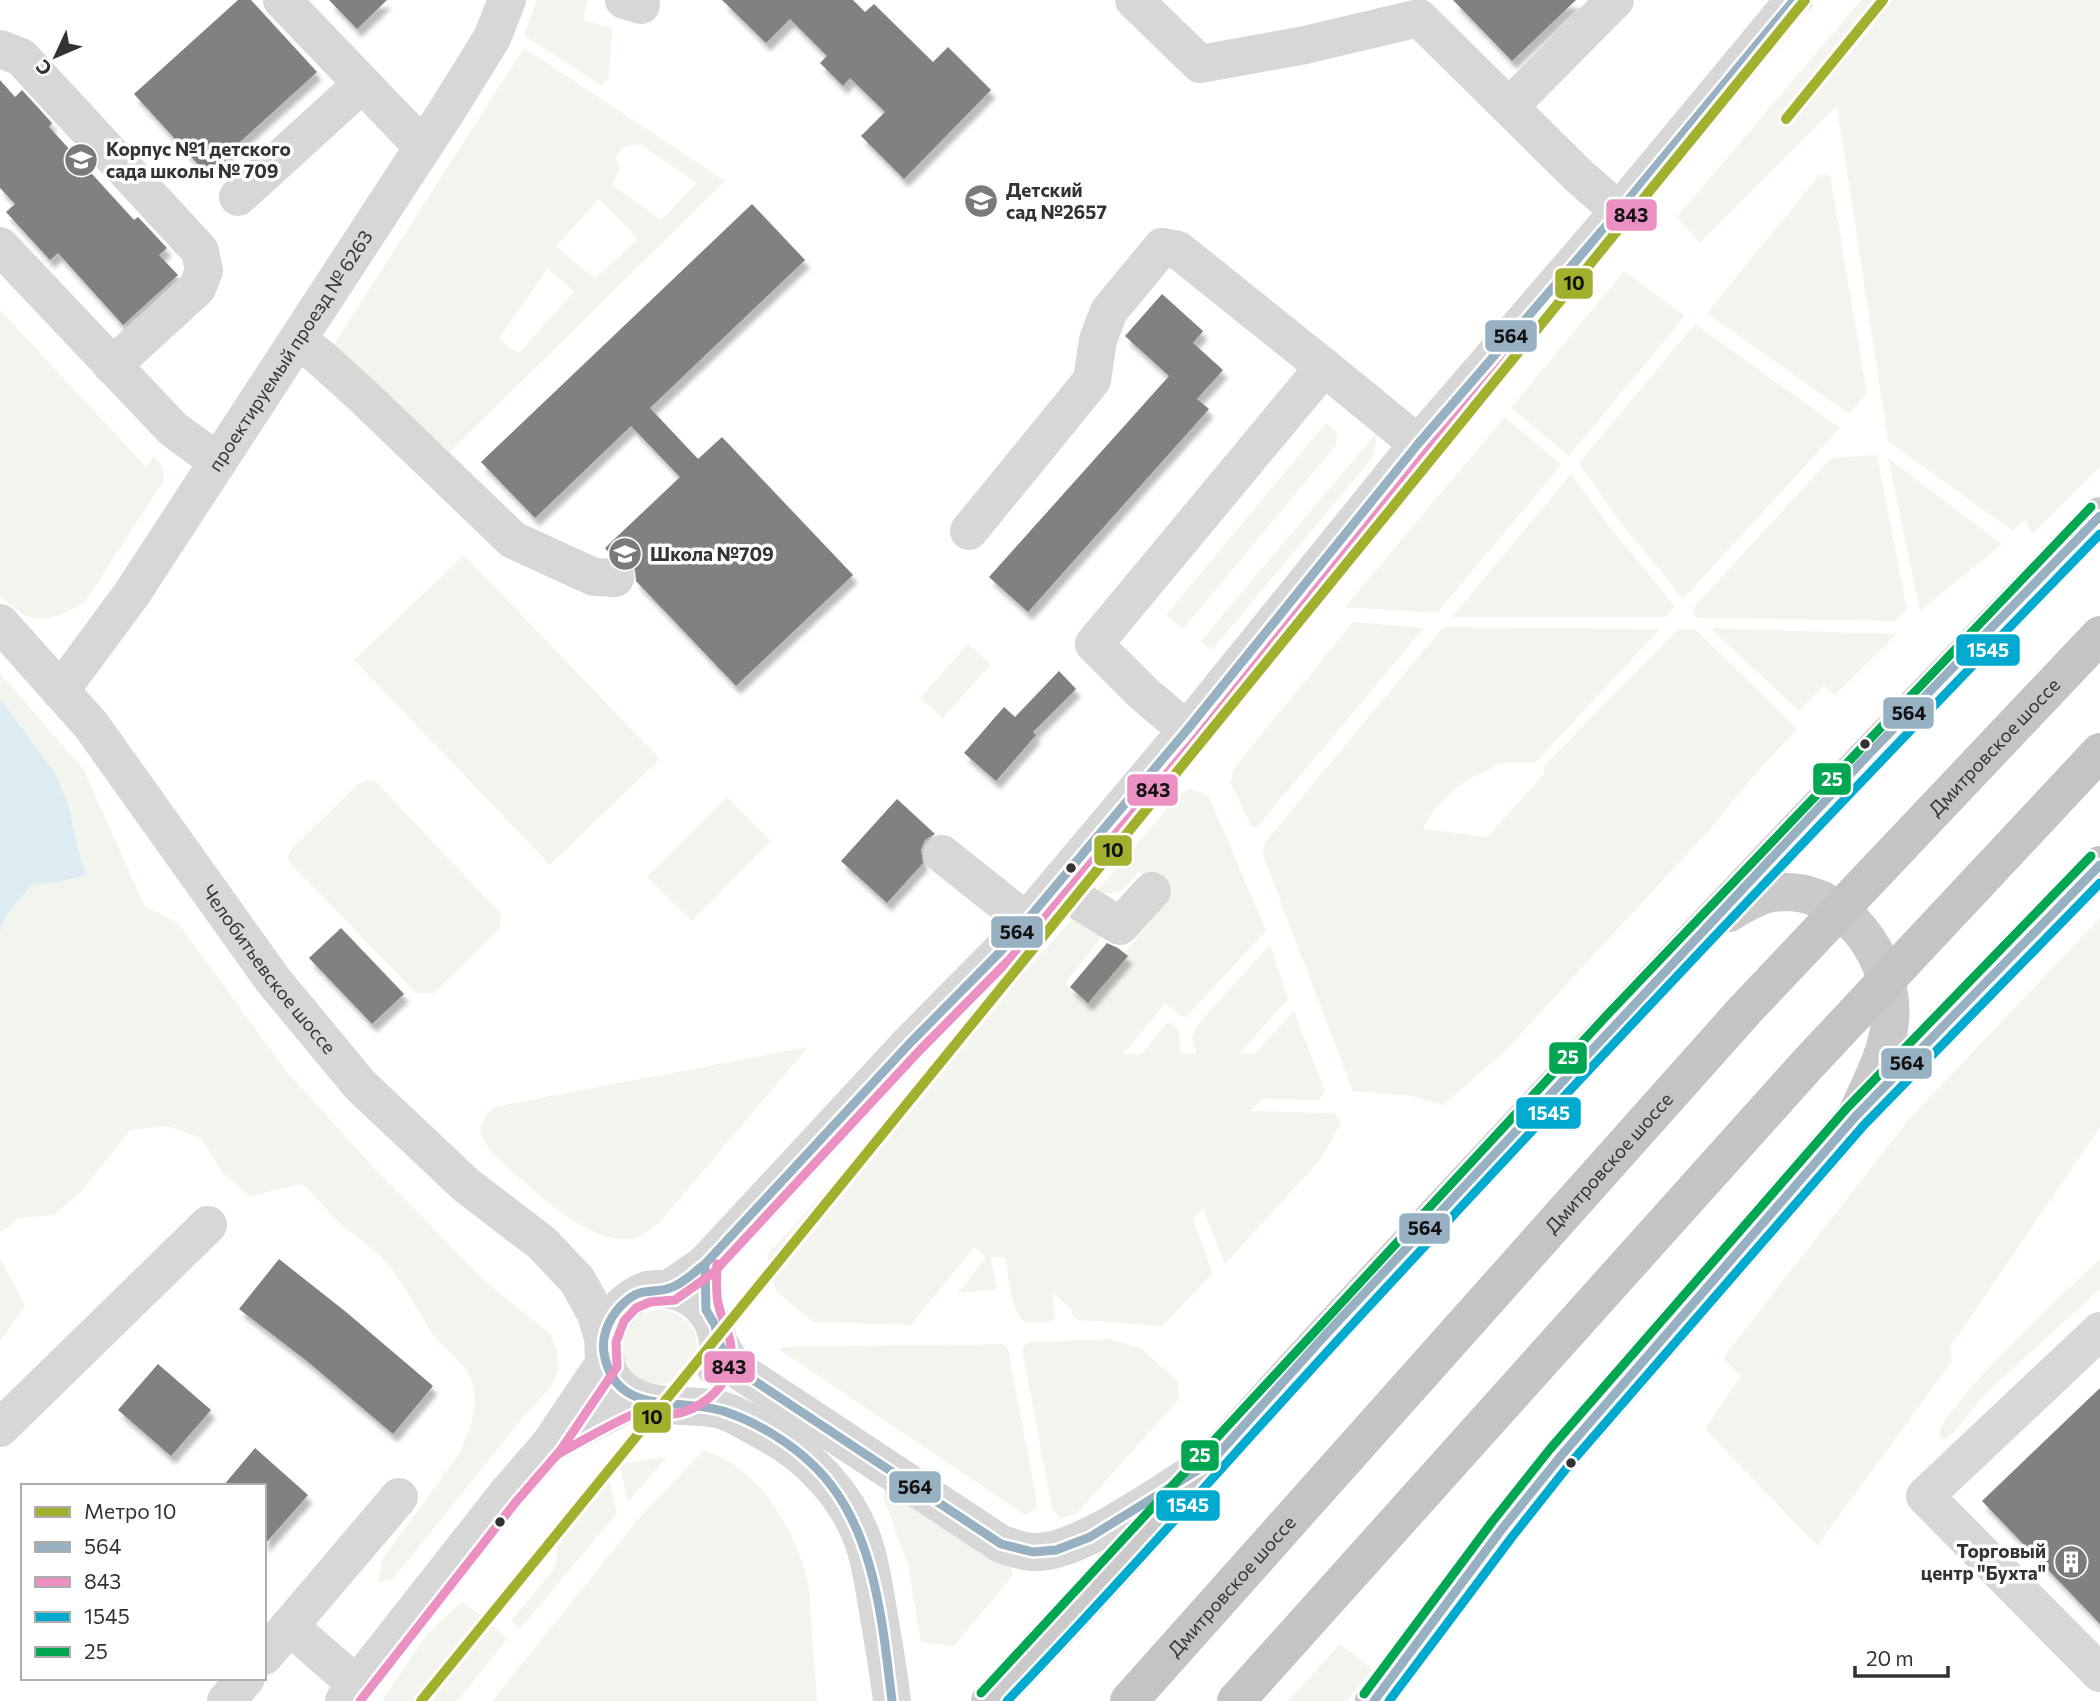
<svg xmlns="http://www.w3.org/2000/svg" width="2100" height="1701" font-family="Commissioner,sans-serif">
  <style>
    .green { fill: #f1f5ed; fill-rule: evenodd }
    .water { fill: #ddebf3 }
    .building { fill: #818181; filter: url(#shadow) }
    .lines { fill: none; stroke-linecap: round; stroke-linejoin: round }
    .minor { stroke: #d7d7d7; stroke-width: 38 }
    .major { stroke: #cacaca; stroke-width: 38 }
    .highway { stroke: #c4c4c4; stroke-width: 38 }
    .bus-1-casing { stroke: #fff; stroke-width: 14 }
    .bus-2-casing { stroke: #fff; stroke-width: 14 }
    .bus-3-casing { stroke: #fff; stroke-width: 14 }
    .bus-4-casing { stroke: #fff; stroke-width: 14 }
    .bus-1 { stroke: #97b0c2; stroke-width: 9 }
    .bus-2 { stroke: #eb90c2; stroke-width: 9 }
    .bus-3 { stroke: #00a9ce; stroke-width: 9 }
    .bus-4 { stroke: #00a651; stroke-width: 9 }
    .metro-1-casing { stroke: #fff; stroke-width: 16 }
    .metro-1 { stroke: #a2b12d; stroke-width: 10 }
    .bus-dot { fill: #333; stroke: #fff; stroke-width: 2.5 }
    .labels { text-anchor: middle; stroke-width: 7; stroke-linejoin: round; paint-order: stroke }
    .poi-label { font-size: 19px; font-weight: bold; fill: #333; stroke: #fff; text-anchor: start }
    .street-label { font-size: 19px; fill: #333; stroke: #fff }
    .line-badge { stroke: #fff; stroke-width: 2.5 }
    .badge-label { font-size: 19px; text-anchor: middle; font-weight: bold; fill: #fff }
    .pale-badge-label { font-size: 19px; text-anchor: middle; font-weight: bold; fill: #111 }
  </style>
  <defs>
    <filter id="shadow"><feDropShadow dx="4.5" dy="8" stdDeviation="2" flood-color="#0004"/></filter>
  </defs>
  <rect width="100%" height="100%" fill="#fff"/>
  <g class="green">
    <path d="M537 0H588L583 20 612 28 609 77 602 86 524 35Z"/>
    <path d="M1861 0H2100V467L2033 534 2025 520 2013 531 1888 441 1837 106 1700 243 1677 217Z"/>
    <path d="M524 48 725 181 450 452 331 349ZM640 144 697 183 661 220 612 185 620 169 616 157 623 147ZM599 199 638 239 595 279 556 246ZM548 268 574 292 520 352 511 349 499 338Z"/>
    <path d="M1820 174 1830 176 1867 393 1849 414 1707 313Z"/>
    <path d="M1624 271 1685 316 1569 456 1511 408Z"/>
    <path d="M0 310 146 467 154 456 162 466 164 480 85 602C47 624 33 627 0 596Z"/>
    <path d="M1695 324 1840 428 1683 599 1618 519 1579 463Z"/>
    <path d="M1505 417 1561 465 1437 613 1345 607Z"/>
    <path d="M1326 423 1337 432 1336 445 1183 629 1166 615Z"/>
    <path d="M1378 431 1373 457 1212 650 1200 642Z"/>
    <path d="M1877 455 1907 610 1894 621 1698 618 1693 613 1694 607 1831 458Z"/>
    <path d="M1888 458 2002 544 1920 611Z"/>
    <path d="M1571 474 1608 525 1675 606 1665 617H1452Z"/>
    <path d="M464 555 660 759 550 865 354 660Z"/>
    <path d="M1353 622 1424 628 1257 827H1252L1230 782 1235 767Z"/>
    <path d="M1443 627 1660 629 1535 763H1499C1486 773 1476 774 1464 782 1451 791 1428 814 1423 829L1487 837 1544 774V766L1678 629H1695L1797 729 1756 773 1712 827 1504 1052 1443 1105 1411 1096 1353 1091 1262 853 1266 841Z"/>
    <path d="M1710 628 1897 634 1835 695 1824 686 1799 711Z"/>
    <path d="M968 644 991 664 943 718 920 698Z"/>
    <path d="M0 673 84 770 145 907 177 922 287 1072 376 1170 485 1281 550 1334 557 1351 558 1369 551 1387 524 1416 392 1580 378 1582 382 1560 459 1454C469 1433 480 1405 472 1382 467 1365 446 1351 435 1337 417 1312 405 1284 385 1261 372 1248 358 1238 344 1227 330 1214 317 1198 303 1184L250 1196 223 1173 201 1138 167 1126 130 1130 83 1190 54 1215 19 1218 0 1233Z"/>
    <path d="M366 780 375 781 501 914 500 928 434 993H416L293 866 288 858 290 851 358 784Z"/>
    <path d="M1190 789 1200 792 1210 799 1266 931 1185 1018 1165 1004 1123 1054H1141L1168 1022 1179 1029 1180 1054H1196L1192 1037 1195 1028 1270 944 1288 999 1240 1053 1254 1054 1294 1011 1325 1092 1318 1100 1262 1099 1250 1111 1334 1113 1341 1123 1320 1160 1225 1264 1203 1209 1193 1220 1213 1273 1162 1326 1079 1320 1073 1317 1072 1310 1053 1293 1055 1317 1052 1321C1044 1321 1031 1325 1024 1321 1012 1316 1008 1271 1005 1258L990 1257 997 1287 994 1290 958 1293 986 1257 974 1247 911 1325 813 1322 776 1291 767 1255 1075 916 1108 929 1065 983 1088 1003 1127 956 1124 953 1170 899 1139 871C1124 889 1121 898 1096 892L1180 794Z"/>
    <path d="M727 797 771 841 692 921 647 877Z"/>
    <path d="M2100 918V1127L1950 1347 1952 1361 1817 1546 1705 1429 1741 1376 1723 1358 1910 1118Z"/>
    <path d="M808 1047 660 1222C654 1226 645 1234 638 1237 593 1253 522 1179 491 1152 477 1132 477 1124 494 1107Z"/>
    <path d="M0 1258 25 1306 2 1339H0Z"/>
    <path d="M2100 1259V1289L1984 1395 1954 1432 1944 1440 1939 1437C1936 1410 2074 1284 2100 1259Z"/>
    <circle cx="660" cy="1347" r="37"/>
    <path d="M1110 1339 1142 1349 1178 1382 1179 1399 1077 1513 1061 1519 1052 1509 1022 1349 1026 1343 1032 1342Z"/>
    <path d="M1003 1344 1008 1349 1037 1502 1035 1510 1025 1515 780 1350 782 1347Z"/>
    <path d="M704 1450C759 1468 796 1529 808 1584 811 1595 810 1609 811 1621 813 1648 815 1674 817 1701H492L639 1518Z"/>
    <path d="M667 1457 628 1502 619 1464Z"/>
    <path d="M608 1471 617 1513 520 1629 511 1621 552 1571 557 1560 558 1531Z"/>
    <path d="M885 1482 1005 1561 1014 1574 954 1646 921 1642 907 1561 884 1500Z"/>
    <path d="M461 1602 482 1615 507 1639 457 1701H382L425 1637Z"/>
    <path d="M1340 1644 1372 1669 1347 1701H1288Z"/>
  </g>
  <path class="water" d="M0 699 55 774 69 807 77 846 86 875 59 882 31 885 4 918 0 931Z"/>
  <g class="building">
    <path d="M238 0H251L317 72 206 173 134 94Z"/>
    <path d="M329 0H387L357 29Z"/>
    <path d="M722 0H853L865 12 874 4 933 62 948 47 991 90 904 179 861 136 885 112 850 78 843 86 820 63 827 56 790 19 766 43Z"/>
    <path d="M1453 0H1576L1512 61Z"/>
    <path d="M0 80 15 97 22 90 52 123 49 127 134 220 138 217 167 248 159 255 178 275 123 325 58 253 50 260 6 212 15 204 0 188Z"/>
    <path d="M752 204 805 260 650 408 698 459 722 437 853 575 736 686 636 581 635 569 627 560 612 556 605 548 680 477 631 426 535 518 481 462Z"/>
    <path d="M1162 294 1203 331 1193 343 1223 370 1197 399 1209 409 1028 612 989 577 1169 376 1125 336Z"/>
    <path d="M1059 671 1076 689 1033 732 1036 735 996 781 964 753 1004 707 1015 717Z"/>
    <path d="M897 799 935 834 925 840 921 850 923 863 887 903 841 861Z"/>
    <path d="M341 928 404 994 372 1024 309 958Z"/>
    <path d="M1107 943 1118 948 1128 956 1088 1003 1070 987Z"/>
    <path d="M279 1259 346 1312 433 1386 393 1434 307 1361 239 1309Z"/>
    <path d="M158 1364 211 1410 171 1456 118 1410Z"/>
    <path d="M2100 1388V1624L1982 1501Z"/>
    <path d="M255 1448 308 1495 264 1545V1486H223Z"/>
  </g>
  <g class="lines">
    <g class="minor">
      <path d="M282 0 423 147"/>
      <path d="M624 0 641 5"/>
      <path d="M1134 0 1200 64 1305 45 1419 18 1579 176 1619 211"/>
      <path d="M0 49 21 57 200 251 204 271 197 288 112 366"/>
      <path d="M1510 106 1615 0"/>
      <path d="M238 197 362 84"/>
      <path d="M0 246 173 429 218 462"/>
      <path d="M298 341 320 357 364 397 513 540 594 577 615 578"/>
      <path d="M969 531 1092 380 1098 340 1109 311 1162 247 1178 250 1324 367"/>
      <path id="s1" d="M0 623 91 725 273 980 360 1085 466 1185 542 1243 577 1280 596 1314 604 1341"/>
      <path id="s2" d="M60 691 131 595 448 109 492 38 507 0"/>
      <path d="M1187 730 1144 694 1094 644 1324 367 1418 444"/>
      <path d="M942 854 1026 921"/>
      <path d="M1059 882 1081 902 1120 926 1152 891"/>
      <path d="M669 1289 705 1264 911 1042 1001 951 1187 730 1418 444 1619 211 1794 0"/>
      <path d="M647 1290C609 1304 588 1350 617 1384 642 1412 684 1403 717 1409 733 1412 750 1424 765 1432 811 1456 851 1499 866 1550 873 1575 876 1601 881 1628 885 1652 889 1676 892 1701"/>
      <path d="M648 1290C694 1282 729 1323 715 1367"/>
      <path d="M2100 1331 1925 1496 2100 1673"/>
      <path d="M719 1343 730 1362 744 1374 1001 1544C1011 1547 1023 1552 1033 1552 1076 1555 1159 1494 1197 1471"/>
      <path d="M0 1428 208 1225"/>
      <path d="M552 1443 637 1399"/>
      <path d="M289 1626 357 1685"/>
      <path d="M264 1656 399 1497"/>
      <path d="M226 1701 246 1678"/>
      <path d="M344 1701 506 1495 550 1444 606 1361"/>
    </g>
    <g class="major">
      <path d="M1729 913C1742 905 1758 895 1773 893 1842 882 1896 959 1890 1021 1887 1054 1871 1082 1858 1111"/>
      <path d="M990 1701C1108 1580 1218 1452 1332 1328 1585 1054 1840 783 2100 516"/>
    </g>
    <g class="highway">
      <path id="s3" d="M1129 1701 1745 1010 2100 635"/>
      <path d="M1236 1701 1806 1066 2100 752"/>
      <path d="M1374 1701 1502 1529 1560 1457 1855 1117 2100 865"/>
    </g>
    <g class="bus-1-casing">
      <g id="bus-1">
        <path d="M705 1264 706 1310 715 1325 719 1343 730 1362 744 1374 1001 1544 1033 1552 1056 1550 1090 1537 1211 1462 1329 1331 1870 753 2100 516"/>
        <path d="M892 1701C882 1620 875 1523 812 1464 789 1442 756 1422 726 1412 681 1396 615 1419 604 1353 601 1334 611 1314 625 1302 641 1287 653 1294 670 1288 683 1284 694 1272 705 1264L911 1042 1001 951 1187 730 1418 444 1619 211 1794 0"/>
        <path d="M1374 1701 1502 1529 1560 1457 1855 1117 2100 865"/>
      </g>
    </g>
    <g class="bus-2-casing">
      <g id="bus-2">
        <path d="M553 1459 558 1454C571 1447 630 1413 640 1412 648 1411 657 1415 666 1415 697 1413 727 1391 731 1359 733 1338 724 1326 719 1307 715 1294 717 1278 717 1264"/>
        <path d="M360 1701 515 1503 560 1451 617 1367 616 1342 624 1321 636 1308 650 1302 675 1300 713 1273 920 1050 1010 959 1197 738 1427 452 1628 219 1803 8"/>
      </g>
    </g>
    <g class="bus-3-casing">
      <g id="bus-3">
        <path d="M1007 1701C1128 1575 1242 1444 1360 1316 1604 1052 1850 791 2100 534"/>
        <path d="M1389 1701 1512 1537 1569 1465 1864 1125 2100 883"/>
      </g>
    </g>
    <g class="bus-4-casing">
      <g id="bus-4">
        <path d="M981 1693 1609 1013 2091 507"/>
        <path d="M1364 1694 1492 1522 1550 1449 1846 1109 2091 856"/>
      </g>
    </g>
    <use href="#bus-1" class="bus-1"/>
    <use href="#bus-2" class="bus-2"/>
    <use href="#bus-3" class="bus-3"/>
    <use href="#bus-4" class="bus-4"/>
    <g class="metro-1-casing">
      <g id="metro-1">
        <path d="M1786 119 1883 0"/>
        <path d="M421 1701 1805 0"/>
      </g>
    </g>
    <use href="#metro-1" class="metro-1"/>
  </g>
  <defs>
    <g id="school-disc" transform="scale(1.75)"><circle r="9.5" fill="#7a7a7a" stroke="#fff"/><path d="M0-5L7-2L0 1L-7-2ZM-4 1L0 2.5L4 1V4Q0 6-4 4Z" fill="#fff"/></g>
    <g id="building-disc" transform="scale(1.75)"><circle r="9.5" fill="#7a7a7a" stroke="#fff"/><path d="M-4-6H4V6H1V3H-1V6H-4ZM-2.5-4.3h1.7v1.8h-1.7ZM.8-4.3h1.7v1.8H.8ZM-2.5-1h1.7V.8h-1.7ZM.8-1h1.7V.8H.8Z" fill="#fff"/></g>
  </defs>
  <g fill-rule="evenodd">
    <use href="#school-disc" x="81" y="160"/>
    <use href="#school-disc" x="981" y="201"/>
    <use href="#school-disc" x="625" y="554"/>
    <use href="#building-disc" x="2071" y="1562"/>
  </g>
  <g class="bus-dot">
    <circle cx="1865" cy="744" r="6"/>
    <circle cx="1071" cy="868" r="6"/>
    <circle cx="1571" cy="1463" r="6"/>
    <circle cx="500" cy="1522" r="6"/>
  </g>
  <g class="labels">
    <g class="poi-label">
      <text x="106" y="156">Корпус №1 детского<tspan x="106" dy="22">сада школы № 709</tspan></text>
      <text x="1006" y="197">Детский<tspan x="1006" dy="22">сад №2657</tspan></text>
      <text x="650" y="561">Школа №709</text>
      <text x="2046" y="1558" text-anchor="end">Торговый<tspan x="2046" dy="22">центр "Бухта"</tspan></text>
    </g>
    <g class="street-label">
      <text dy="7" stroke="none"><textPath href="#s2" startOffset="411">проектируемый проезд № 6263</textPath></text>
      <text dy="7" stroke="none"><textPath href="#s3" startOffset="1288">Дмитровское шоссе</textPath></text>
      <text dy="7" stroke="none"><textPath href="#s1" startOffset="439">Челобитьевское шоссе</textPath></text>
      <text dy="7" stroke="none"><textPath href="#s3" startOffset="721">Дмитровское шоссе</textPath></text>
      <text dy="7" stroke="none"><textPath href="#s3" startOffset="154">Дмитровское шоссе</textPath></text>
    </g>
  </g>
  <g class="line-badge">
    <rect x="1605" y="198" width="53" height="34" rx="7" fill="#eb90c2"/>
    <rect x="1554" y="267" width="40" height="33" rx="7" fill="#a2b12d"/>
    <rect x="1484" y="319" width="54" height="34" rx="7" fill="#97b0c2"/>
    <rect x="1955" y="633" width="66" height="34" rx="7" fill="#00a9ce"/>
    <rect x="1882" y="696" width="53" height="34" rx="7" fill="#97b0c2"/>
    <rect x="1812" y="762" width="40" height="34" rx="7" fill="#00a651"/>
    <rect x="1126" y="773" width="53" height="34" rx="7" fill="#eb90c2"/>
    <rect x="1093" y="834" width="40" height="33" rx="7" fill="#a2b12d"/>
    <rect x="990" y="915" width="54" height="34" rx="7" fill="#97b0c2"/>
    <rect x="1548" y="1041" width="40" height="34" rx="7" fill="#00a651"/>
    <rect x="1880" y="1047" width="53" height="33" rx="7" fill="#97b0c2"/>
    <rect x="1515" y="1096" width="67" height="34" rx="7" fill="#00a9ce"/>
    <rect x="1398" y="1212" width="53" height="33" rx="7" fill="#97b0c2"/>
    <rect x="703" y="1350" width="53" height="34" rx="7" fill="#eb90c2"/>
    <rect x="632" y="1401" width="40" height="33" rx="7" fill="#a2b12d"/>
    <rect x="1180" y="1439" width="40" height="33" rx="7" fill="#00a651"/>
    <rect x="888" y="1470" width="54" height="34" rx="7" fill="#97b0c2"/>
    <rect x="1155" y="1489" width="66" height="33" rx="7" fill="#00a9ce"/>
  </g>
  <g class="badge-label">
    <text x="1988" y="657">1545</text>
    <text x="1832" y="786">25</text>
    <text x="1568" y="1064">25</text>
    <text x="1549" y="1120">1545</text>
    <text x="1200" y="1462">25</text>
    <text x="1188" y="1512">1545</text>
  </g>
  <g class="pale-badge-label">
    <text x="1631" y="222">843</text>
    <text x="1574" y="290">10</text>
    <text x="1511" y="343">564</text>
    <text x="1909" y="720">564</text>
    <text x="1153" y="797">843</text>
    <text x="1113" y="857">10</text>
    <text x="1017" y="939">564</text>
    <text x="1907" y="1070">564</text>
    <text x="1425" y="1235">564</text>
    <text x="729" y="1374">843</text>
    <text x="652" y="1424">10</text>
    <text x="915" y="1494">564</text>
  </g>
  <rect x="21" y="1484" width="245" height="196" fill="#ffffff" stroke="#adadad" stroke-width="2"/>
  <rect x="35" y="1507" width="35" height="10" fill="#a2b12d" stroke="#adadad" stroke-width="2"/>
  <text x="84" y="1519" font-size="21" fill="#333333">Метро 10</text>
  <rect x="35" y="1542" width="35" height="10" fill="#97b0c2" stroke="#adadad" stroke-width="2"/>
  <text x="84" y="1554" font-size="21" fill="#333333">564</text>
  <rect x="35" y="1577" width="35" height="10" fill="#eb90c2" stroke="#adadad" stroke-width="2"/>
  <text x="84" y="1589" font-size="21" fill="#333333">843</text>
  <rect x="35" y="1612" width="35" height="10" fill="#00a9ce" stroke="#adadad" stroke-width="2"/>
  <text x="84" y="1624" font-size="21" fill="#333333">1545</text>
  <rect x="35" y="1647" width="35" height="10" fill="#00a651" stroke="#adadad" stroke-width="2"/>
  <text x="84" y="1659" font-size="21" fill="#333333">25</text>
  <g transform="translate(56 56) rotate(226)" stroke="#ffffff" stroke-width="5" paint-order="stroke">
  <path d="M0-5L12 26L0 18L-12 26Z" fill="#333333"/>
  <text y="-10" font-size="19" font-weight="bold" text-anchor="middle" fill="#333333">С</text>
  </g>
  <path d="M1855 1666v10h93v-10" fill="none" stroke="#333333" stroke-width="3.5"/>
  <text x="1866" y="1666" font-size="21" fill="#333333" stroke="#ffffff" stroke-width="5" paint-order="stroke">20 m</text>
</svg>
